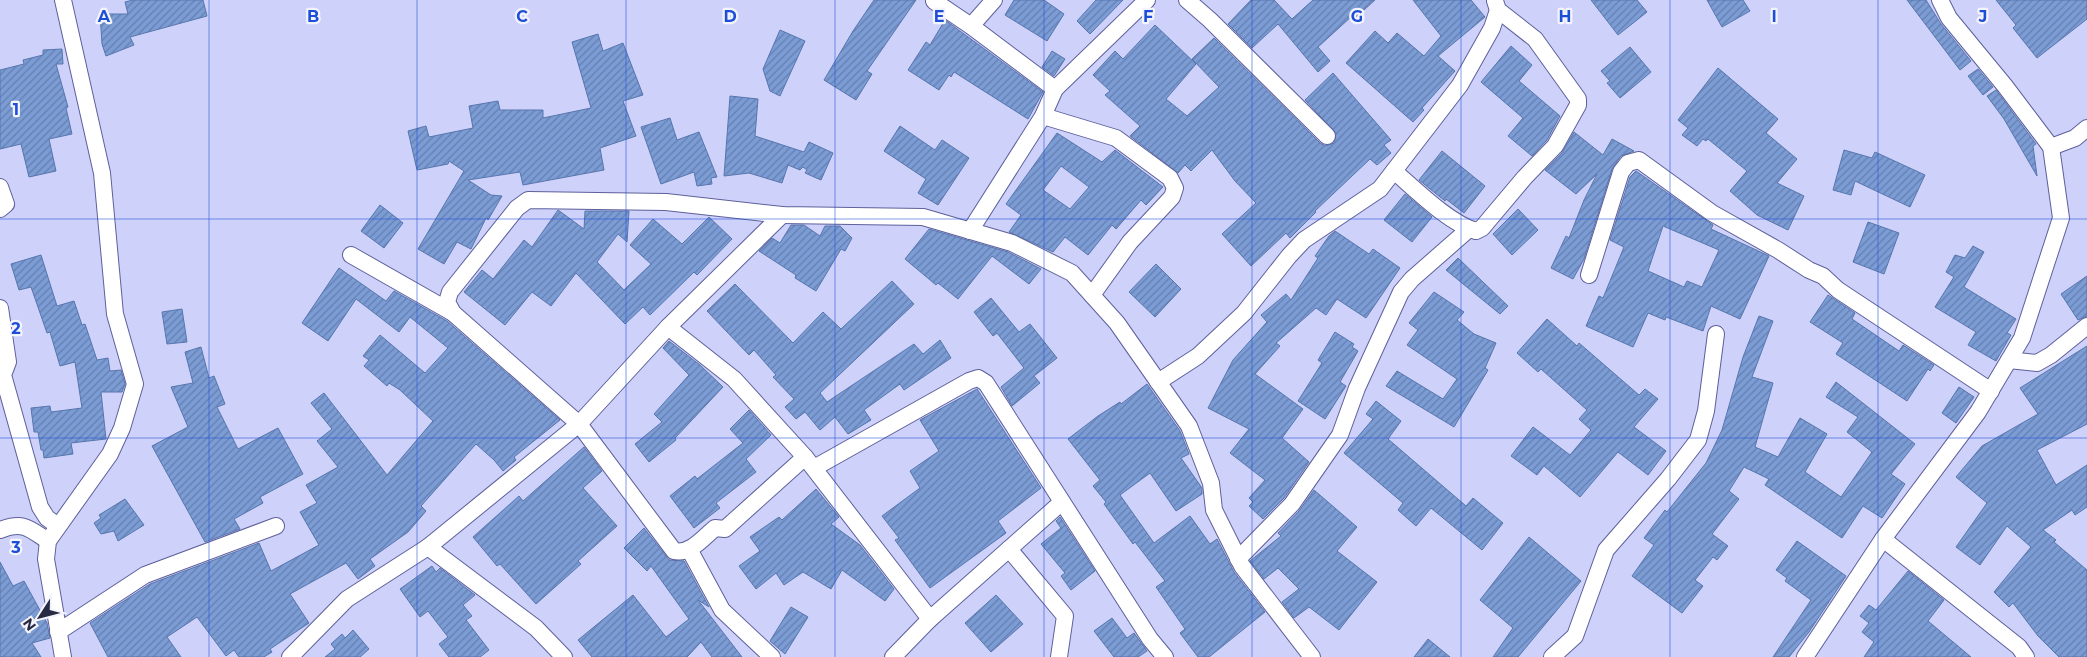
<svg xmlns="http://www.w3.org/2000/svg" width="2087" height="657" font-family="Montserrat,sans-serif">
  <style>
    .building { fill: url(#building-hatch); stroke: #5776ad; fill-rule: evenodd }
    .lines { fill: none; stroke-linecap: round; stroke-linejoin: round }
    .street-casing { stroke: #5d609b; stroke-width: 18 }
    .street { stroke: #fff; stroke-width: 16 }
    .grid { fill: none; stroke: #1d4ed8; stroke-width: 1; stroke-opacity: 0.55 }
    .grid-label { font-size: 16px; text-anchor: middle; font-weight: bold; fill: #1d4ed8; stroke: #f4f5fc; stroke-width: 4.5; stroke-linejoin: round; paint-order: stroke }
  </style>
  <defs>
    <pattern id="building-hatch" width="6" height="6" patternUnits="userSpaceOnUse" patternTransform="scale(1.25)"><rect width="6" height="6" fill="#7b9cd5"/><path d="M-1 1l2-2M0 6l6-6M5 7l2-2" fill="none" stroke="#657fae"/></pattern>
  </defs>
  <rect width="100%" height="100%" fill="#ced1fa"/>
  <g class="building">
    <path d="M133 0H203L207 16 130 37 134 45 106 56 102 44 100 14H128L125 2Z"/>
    <path d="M874 0H916L867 71 872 74 856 100 824 80 853 31Z"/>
    <path d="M1014 0H1044L1064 14 1047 41 1005 15Z"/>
    <path d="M1096 0H1123L1090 34 1077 21Z"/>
    <path d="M1251 0H1274L1292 19 1313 0H1375L1354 19 1352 16 1318 47 1330 61 1318 72 1278 24 1252 48 1228 24Z"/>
    <path d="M1413 0H1471L1485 17 1438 56 1455 71 1422 108 1424 110 1413 122 1346 63 1375 31 1388 43 1397 33 1424 56 1441 36Z"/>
    <path d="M1591 0H1637L1647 12 1618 35Z"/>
    <path d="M1707 0H1743L1750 11 1722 27Z"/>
    <path d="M1907 0H1926L1941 24 1971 61 1960 70Z"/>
    <path d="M1996 0H2087V19L2037 58 2013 28 2016 25Z"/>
    <path d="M945 20 1043 92 1028 119 954 72 951 77 949 75 939 90 908 70 926 42 930 45Z"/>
    <path d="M1155 25 1196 64 1166 99 1187 116 1219 87 1192 59 1214 38 1320 143 1325 146 1334 143 1336 133 1305 100 1333 73 1391 140 1384 145 1391 153 1377 165 1370 159 1315 211 1316 212 1290 238 1286 233 1251 266 1222 234 1256 203 1235 181 1212 150 1191 171 1185 165 1178 173 1130 136 1140 126 1105 95 1110 91 1093 75 1115 51 1123 59Z"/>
    <path d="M780 30 805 41 780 96 770 91 763 69Z"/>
    <path d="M598 34 603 51 623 43 643 95 623 101 636 136 600 148 604 170 523 185 520 172 468 180 491 195 502 196 488 220 486 218 471 249 457 242 444 264 418 249 464 171 449 161 448 164 417 170 408 131 426 126 429 137 473 128 469 106 498 101 500 110H543V118L591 108 572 42Z"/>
    <path d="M1511 46 1532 65 1519 81 1560 116 1547 140 1532 156 1508 136 1523 118 1481 82Z"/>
    <path d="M1630 47 1651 72 1620 98 1607 83 1610 81 1601 71Z"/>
    <path d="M62 49 63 64H56L68 107 66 108 72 134 49 139 56 171 29 177 21 144 0 149V70L24 64 23 60 43 55V50Z"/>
    <path d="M1052 51 1065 59 1054 76 1042 67Z"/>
    <path d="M1718 68 1778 119 1766 133 1797 159 1777 183 1804 196 1788 230 1757 215 1730 191 1747 171 1708 139 1706 141 1703 139 1697 146 1682 135 1688 128 1678 120Z"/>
    <path d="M1978 69 1993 87 1983 95 1968 76Z"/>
    <path d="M1996 90 2036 144 2033 146 2037 176 2004 119 1987 96Z"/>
    <path d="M730 96 758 99 755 136 804 152 809 142 833 153 821 180 805 173 807 170 803 167 800 170 788 165 782 183 749 173 724 176Z"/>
    <path d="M670 118 677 140 699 132 717 177 711 178 712 184 697 186 694 172 661 184 641 127Z"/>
    <path d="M900 126 935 150 942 140 969 158 938 205 918 193 926 179 884 151Z"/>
    <path d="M1574 132 1603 155 1612 139 1634 151 1621 156 1612 169 1584 259 1573 279 1551 268 1566 236 1569 238 1584 200 1597 174 1576 194 1545 170 1562 153Z"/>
    <path d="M1057 133 1102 162 1115 150 1163 187 1146 205 1141 200 1116 229 1112 225 1088 255 1065 237 1053 252 1009 232 1021 215 1006 204ZM1061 166 1089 187 1070 209 1043 190Z"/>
    <path d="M1844 150 1872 158 1875 152 1925 175 1910 207 1855 181 1851 195 1833 190Z"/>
    <path d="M1442 151 1485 186 1464 213 1446 199 1445 201 1419 180Z"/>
    <path d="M1636 171 1713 225 1711 229 1769 256 1740 319 1711 306 1703 331 1666 317 1665 320 1648 313 1633 347 1586 326 1599 296 1603 298 1624 247 1610 240 1630 177ZM1663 226 1719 250 1702 287 1687 281 1684 287 1648 271Z"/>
    <path d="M1405 194 1432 217 1412 242 1384 220Z"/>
    <path d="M380 205 403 223 384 248 361 231Z"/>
    <path d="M1518 209 1538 230 1512 255 1493 234Z"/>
    <path d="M558 210 584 229 585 211H629L627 242 618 234 597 262 624 290 651 264 630 245 653 219 682 244 709 217 732 239 697 275 694 272 650 315 643 307 625 324 576 273 551 306 532 292 505 325 464 292 482 270 493 279 524 240 532 247Z"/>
    <path d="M1868 222 1899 233 1884 274 1853 262Z"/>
    <path d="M791 225H804L820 236 825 226H840L852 238 845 251 841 249 816 291 795 278 796 275 759 251 772 238 780 243Z"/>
    <path d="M929 229 1008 252 1041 269 1029 284 992 256 958 299 938 283 936 285 905 259Z"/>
    <path d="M1335 231 1369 254 1373 249 1400 268 1366 318 1337 299 1326 315 1316 308 1276 343 1280 346 1255 374 1303 409 1282 438 1309 462 1284 498 1263 519 1249 506 1253 502 1249 498 1265 480 1230 453 1249 429 1208 408 1233 360 1267 322 1261 315 1286 294 1291 300 1318 258 1315 256 1329 236Z"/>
    <path d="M1973 246 1984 252 1964 287 2016 319 2007 333 2011 335 1996 361 1968 345 1976 332 1935 307 1954 277 1946 272 1955 255 1965 258Z"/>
    <path d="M41 255 57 306 74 301 82 325 85 324 97 360 108 358 110 371 121 370 125 384 122 392H101L106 439 71 443 73 454 44 458 43 450H41L38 432H34L31 408 50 406 51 412 82 408 75 362 60 366 50 332 47 333 31 287 19 290 11 264Z"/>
    <path d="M1458 258 1508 306 1500 314 1446 270Z"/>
    <path d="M1156 264 1181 289 1155 317 1129 292Z"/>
    <path d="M339 268 386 301 394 291 447 321 560 420 514 457 516 460 503 471 494 460 476 444 421 506 426 511 408 532 370 559 375 566 358 579 346 563 290 594 309 623 270 649 272 652 264 657H239L234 650 226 656 197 617 167 637 181 657H108L90 623 150 584 259 543 271 571 319 545 300 512 317 503 306 485 338 467 317 441 332 429 311 403 324 393 387 475 433 421 400 390 389 383 387 386 364 366 369 360 363 356 380 335 425 373 448 348 410 317 399 332 356 299 328 341 302 323Z"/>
    <path d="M2087 276V316L2078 320 2061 294Z"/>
    <path d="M892 281 914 304 820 393 827 402 914 344 923 354 940 340 951 358 904 390 900 384 864 410 871 420 848 434 835 417 820 430 805 412 796 419 785 407 794 399 773 377 776 375 754 350 749 355 707 311 735 284 793 343 823 312 841 329Z"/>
    <path d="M1434 292 1464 312 1457 320 1474 334 1496 343 1485 368 1488 370 1454 427 1386 386 1397 371 1443 399 1457 379 1407 345 1418 330 1409 323Z"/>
    <path d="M1828 295 1855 313 1852 319 1899 351 1903 345 1934 365 1930 371 1928 369 1907 401 1836 354 1843 343 1810 322Z"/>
    <path d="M991 298 1019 332 1030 324 1057 358 1034 376 1040 383 1012 406 1001 387 1024 368 997 333 993 336 974 312Z"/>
    <path d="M182 309 187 342 167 344 162 312Z"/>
    <path d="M1759 316 1773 321 1752 377 1773 383 1755 447 1778 457 1800 418 1827 434 1805 472 1841 497 1872 452 1847 432 1858 417 1826 397 1836 382 1915 444 1891 474 1905 484 1882 518 1863 506 1842 538 1765 485 1769 479 1744 467 1729 491 1739 499 1712 534 1728 546 1717 560 1713 557 1695 580 1703 586 1682 613 1632 576 1654 545 1644 538 1665 510 1667 512 1706 463 1722 430 1743 357Z"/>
    <path d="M1547 319 1577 346 1579 343 1639 395 1645 389 1658 399 1634 427 1666 451 1648 475 1618 452 1580 497 1544 466 1537 475 1511 456 1533 427 1570 455 1591 430 1579 419 1587 410 1541 369 1538 372 1517 353Z"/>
    <path d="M1335 332 1354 344 1352 347 1358 351 1340 382 1346 386 1325 419 1298 401 1322 363 1318 360Z"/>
    <path d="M669 341 700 365 723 387 675 438 676 440 649 462 635 444 662 422 654 414 689 375 663 348Z"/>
    <path d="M2087 346V424L2037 450 2056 485 2087 465V507L2075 515 2072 510 2043 530 2056 540 2054 542 2087 570V657H2059L2038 636 2013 603 2009 607 1994 592 2031 547 2007 526 1980 565 1956 547 1987 503 1956 477 1982 446 2038 414 2020 388Z"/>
    <path d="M201 347 209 378 214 376 225 404 217 407 238 449 278 428 303 474 260 497 263 503 234 519 240 529 205 542 152 446 188 427 171 387 193 383 185 352Z"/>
    <path d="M1147 384 1180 431 1189 454 1181 458 1202 488V494L1176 511 1150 473 1120 495 1154 543 1190 516 1210 544 1217 539 1234 572 1265 612 1209 657H1198L1180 633 1185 629 1156 587 1165 581 1135 542 1133 544 1104 504 1106 502 1093 486 1100 480 1068 439 1098 416 1120 402 1121 404Z"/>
    <path d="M1959 387 1974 397 1956 423 1942 413Z"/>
    <path d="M977 389 1041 488 998 521 1006 533 930 588 895 540 899 538 882 516 920 488 910 471 939 451 920 420Z"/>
    <path d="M1376 401 1401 421 1388 439 1466 506 1473 498 1503 523 1482 550 1431 508 1416 526 1398 510 1403 503 1344 453 1373 419 1366 414Z"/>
    <path d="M749 410 771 435 746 459 756 472 716 503 720 508 694 528 670 496 695 476 697 479 743 443 730 429Z"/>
    <path d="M584 447 602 471 583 488 617 526 578 561 581 564 536 604 500 564 497 566 473 537 519 496 523 501Z"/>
    <path d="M816 489 839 517 831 524 860 545 894 589 885 601 842 570 831 589 803 572 784 585 776 573 756 589 739 566 760 551 750 537 779 517 782 520Z"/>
    <path d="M1314 490 1357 527 1337 551 1377 582 1339 630 1309 607 1294 618 1282 602 1299 589 1278 568 1264 579 1250 561 1281 536 1278 533 1299 511Z"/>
    <path d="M125 499 144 525 118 541 114 531 101 534 94 523 101 518 99 515Z"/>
    <path d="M1060 517 1095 571 1071 590 1061 576 1065 573 1041 544 1061 528 1056 521Z"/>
    <path d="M644 528 669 560 684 561 709 607 698 600 742 657H712L701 642 687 657H592L578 640 633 595 666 637 689 619 651 566 647 571 624 548Z"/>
    <path d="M1529 537 1581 581 1518 657H1493L1513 628 1480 600Z"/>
    <path d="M1797 541 1846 576 1809 632 1789 657H1773L1811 600 1785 581 1787 578 1776 570Z"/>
    <path d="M0 562 13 586 24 581 47 623 50 638 32 643 41 657H0Z"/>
    <path d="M432 566 436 572 440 568 475 595 463 605 472 616 466 620 489 650 480 657H449L439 644 448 637 428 611 420 617 400 589Z"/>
    <path d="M1908 571 1944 600 1928 621 1971 657H1864L1874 642 1862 632 1869 623 1860 616 1869 605 1876 610Z"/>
    <path d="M996 595 1023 624 991 652 965 623Z"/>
    <path d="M791 607 808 617 785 654 770 641Z"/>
    <path d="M1112 618 1127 638 1134 633 1147 651 1138 657H1114L1094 631Z"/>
    <path d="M353 630 369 649 360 657H325L335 649 331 644 342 634 345 638Z"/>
    <path d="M1428 639 1450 657H1414Z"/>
  </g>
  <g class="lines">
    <g class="street-casing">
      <g id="street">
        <path d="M1187 0 1210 20 1327 136"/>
        <path d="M934 1 971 26 1055 89"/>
        <path d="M971 26 994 0"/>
        <path d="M1043 116 1116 138 1170 178 1175 188 1172 197 1130 242 1092 295"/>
        <path d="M2051 147 2075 138 2087 128"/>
        <path d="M1394 171C1416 190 1449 223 1476 231L1482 228 1525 177 1555 146 1578 105V99L1535 39 1498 10 1495 1"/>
        <path d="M0 187 6 204 0 209"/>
        <path d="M970 231 1043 116 1055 89 1147 0"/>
        <path d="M351 255 453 313 579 424 674 551C690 555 704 537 715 528L725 529 805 457"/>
        <path d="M1589 275 1621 172 1628 163 1639 160 1712 213 1778 250 1809 270 1823 276 1838 290 1991 391"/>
        <path d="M0 308 8 362 3 375 40 507 47 518 58 526"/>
        <path d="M453 313 447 302 450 292 517 208 528 200 666 202 782 215 923 217 1012 243 1072 273 1117 323 1189 426 1211 483 1214 510 1242 566 1312 657"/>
        <path d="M668 327 734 379 805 457 930 619"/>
        <path d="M2009 360 2037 363 2051 355 2087 326"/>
        <path d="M1158 382 1198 356 1244 313 1289 256 1304 240 1380 189 1460 85 1492 28 1498 10"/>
        <path d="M814 468 969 381 978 378 986 383 1150 639 1165 657"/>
        <path d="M0 530C23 521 29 528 48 541"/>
        <path d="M1883 539 2019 647 2026 657"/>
        <path d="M428 547 536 628 564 657"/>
        <path d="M689 549 722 610 772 657"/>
        <path d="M1009 549 1065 616 1059 657"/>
        <path d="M1238 559 1292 504 1340 435 1357 388 1401 292 1412 279 1469 229"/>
        <path d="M58 632 145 575 276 526"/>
        <path d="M63 657 46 559 48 541 110 454 122 428 135 384 115 314 102 173 63 0"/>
        <path d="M290 657 347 599 428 547 579 424 668 327 782 215"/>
        <path d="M893 657 930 619 1062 502"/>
        <path d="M1552 657 1575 636 1606 550 1668 479 1698 440 1706 411 1716 334"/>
        <path d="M1805 657 1883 539 1978 412 2022 338 2061 218 2051 147 2005 86 1949 18 1940 0"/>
      </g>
    </g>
    <use href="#street" class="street"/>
  </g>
  <path class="grid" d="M209 0V657M417 0V657M626 0V657M835 0V657M1044 0V657M1252 0V657M1461 0V657M1670 0V657M1878 0V657M0 219H2087M0 438H2087"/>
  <g class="grid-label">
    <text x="104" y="22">A</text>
    <text x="313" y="22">B</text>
    <text x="522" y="22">C</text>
    <text x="730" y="22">D</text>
    <text x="939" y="22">E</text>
    <text x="1148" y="22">F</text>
    <text x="1357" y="22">G</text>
    <text x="1565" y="22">H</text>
    <text x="1774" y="22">I</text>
    <text x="1983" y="22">J</text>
    <text x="16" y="115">1</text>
    <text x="16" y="334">2</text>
    <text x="16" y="553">3</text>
  </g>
  <g transform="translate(40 617) rotate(234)" stroke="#f4f5fc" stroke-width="4" paint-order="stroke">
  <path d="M0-4L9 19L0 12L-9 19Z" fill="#282943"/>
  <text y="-8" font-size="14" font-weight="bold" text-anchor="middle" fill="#282943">N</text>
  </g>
</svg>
